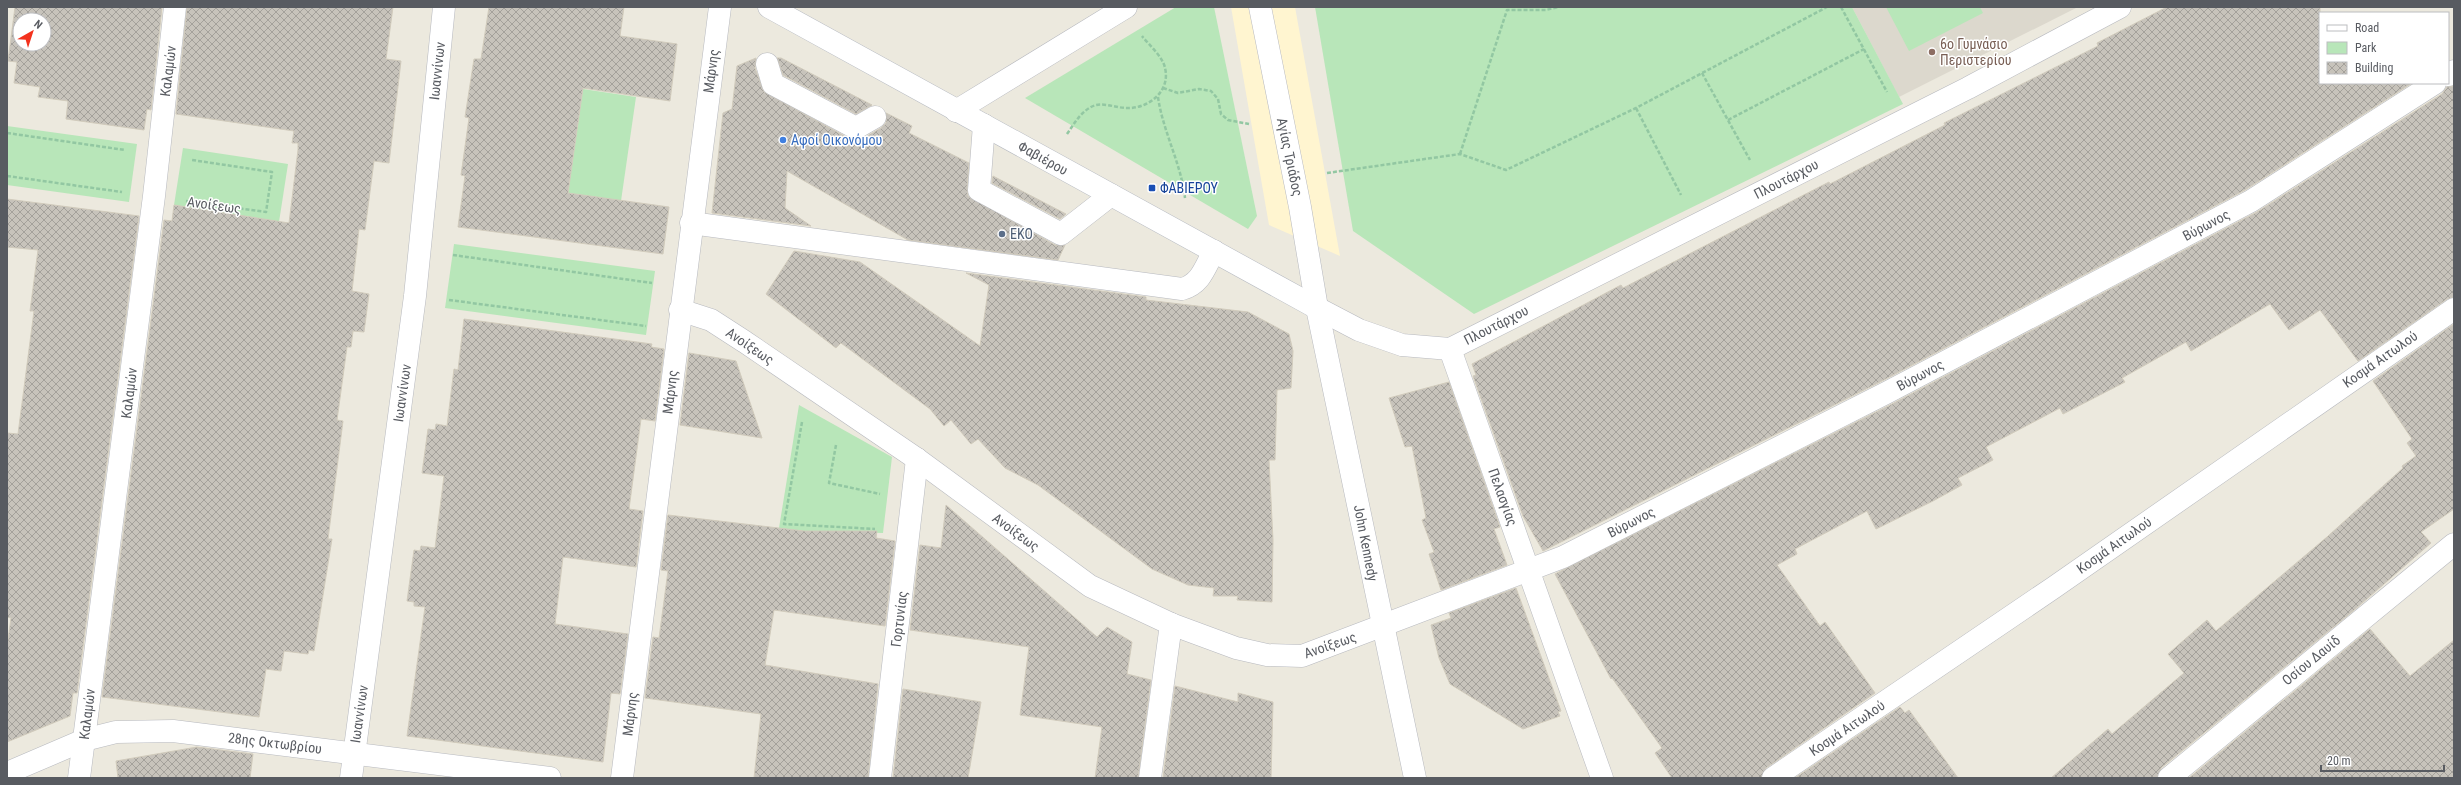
<svg xmlns="http://www.w3.org/2000/svg" width="2461" height="785" font-family="'Roboto Condensed',sans-serif">
  <style>
    .commercial { fill: #fff5d0 }
    .education { fill: #dcd8cd }
    .green { fill: #b8e6b9 }
    .building { fill: url(#building-cross-hatch); stroke: #d1cbbc; fill-rule: evenodd }
    .lines { fill: none; stroke-linecap: round; stroke-linejoin: round }
    .service-casing { stroke: #b7b9bf; stroke-width: 23 }
    .minor-casing { stroke: #b7b9bf; stroke-width: 23 }
    .tertiary-casing { stroke: #b7b9bf; stroke-width: 23 }
    .secondary-casing { stroke: #b7bbc2; stroke-width: 23 }
    .path { stroke: #92c7a2; stroke-width: 2.5; stroke-dasharray: 4 2; stroke-linecap: butt }
    .service { stroke: #fff; stroke-width: 22 }
    .minor { stroke: #fff; stroke-width: 22 }
    .tertiary { stroke: #fff; stroke-width: 22 }
    .secondary { stroke: #fff; stroke-width: 22 }
    .education-dot { fill: #8d6e63; stroke: #fff; stroke-width: 1.5 }
    .shop-dot { fill: #3f7fe0; stroke: #fff; stroke-width: 1.5 }
    .transit-dot { fill: #1a4fb4; stroke: #fff; stroke-width: 1.5 }
    .service-dot { fill: #5c6f8a; stroke: #fff; stroke-width: 1.5 }
    .labels { text-anchor: middle; stroke-width: 3; stroke-linejoin: round; paint-order: stroke }
    .education-label { font-size: 14px; fill: #785e54; stroke: #fff; text-anchor: start }
    .street-label { font-size: 14px; fill: #585b61; stroke: #fff }
    .shop-label { font-size: 14px; fill: #366cbe; stroke: #fff; text-anchor: start }
    .transit-label { font-size: 14px; fill: #164399; stroke: #fff; text-anchor: start }
    .service-label { font-size: 14px; fill: #4e5e75; stroke: #fff; text-anchor: start }
  </style>
  <defs>
    <pattern id="building-cross-hatch" width="8" height="8" patternUnits="userSpaceOnUse"><rect width="8" height="8" fill="#c7c3bb"/><path d="M0 0l8 8M0 8l8-8" fill="none" stroke="#a4a19b"/></pattern>
  </defs>
  <rect width="100%" height="100%" fill="#ece9de"/>
  <path class="commercial" d="M1231 7H1295L1340 256 1269 225Z"/>
  <path class="education" d="M1852 7H2078L1899 97Z"/>
  <g class="green">
    <path d="M1176 7H1214L1257 216 1248 229 1025 98Z"/>
    <path d="M1315 7H1852L1903 104 1474 314 1353 231Z"/>
    <path d="M1886 7H1980L1983 13 1909 51Z"/>
    <path d="M583 89 636 97 621 201 568 193Z"/>
    <path d="M7 126 137 144 129 202 7 185Z"/>
    <path d="M183 148 288 164 279 222 174 205Z"/>
    <path d="M454 244 655 271 646 335 445 308Z"/>
    <path d="M799 405 892 457 883 533 804 531 779 528Z"/>
  </g>
  <g class="building">
    <path d="M15 7H162L151 110 147 109 144 130 66 119 68 101 38 97 40 87 14 83 17 62 8 61ZM20 20H44V44H20Z"/>
    <path d="M187 7H393L386 59 401 61 389 163 374 161 365 230 359 229 352 291 369 294 364 332 353 331 351 347H347L337 420 343 421 328 539H332L314 651 309 650 308 654 284 651 281 671 266 669 259 717 102 697 164 220 172 221 174 205 289 223 298 150V143H292L294 131 176 114Z"/>
    <path d="M489 7H624L620 36 677 44 670 101 583 88 568 193 669 207 663 254 458 227 465 176 461 175 469 118 465 117 474 59H481Z"/>
    <path d="M2167 7H2320V83H2412L2245 190 1880 382 1543 551 1523 516 1473 376 1476 375 1472 364 1621 285 1623 288 1829 182 1830 184 1945 125 1944 123 2098 46 2097 43Z"/>
    <path d="M756 58 755 68 764 92 850 139H862L881 128 886 123V113L912 126 909 133 969 163 967 189 968 196 1055 245H1065L1058 260 908 240 787 171 785 208 811 226 712 213 723 113 732 109 737 66Z"/>
    <path d="M777 58H781L872 105 856 114 783 75Z"/>
    <path d="M2454 86V297L2447 299 2358 361 2320 310 2289 330 2270 304 2191 351 2186 342 2122 378 2125 382 2063 414 2060 408 1986 447 1993 460 1958 478 1962 485 1933 501 1876 529 1867 511 1795 549 1797 554 1777 565 1820 626 1825 622 1875 693 1766 768 1761 778H1672L1655 753 1662 748 1612 678 1611 679 1555 574 1892 404 2257 212 2442 94 2447 87Z"/>
    <path d="M993 176 1066 214 1060 219 992 183Z"/>
    <path d="M7 199 139 216 77 693H73L70 716 7 742V647L11 618 7 617V433L18 434 34 311H30L38 250 7 247Z"/>
    <path d="M794 251 860 262 980 346 989 285 966 273 1146 297V300L1248 312 1289 334 1293 351 1291 388 1277 390 1275 460H1269L1273 540 1272 602 1237 600 1238 596H1213L1214 588 1188 585 1152 569 1038 485 1005 468 978 439 971 444 951 420 944 426 930 409 841 343 836 348 766 294Z"/>
    <path d="M464 319 652 344 651 347 664 349 655 421 641 419 629 509 643 511 636 567 563 557 555 624 628 634 620 694 611 693 603 762 407 736 425 607 414 606V602L407 601 414 550 420 551 421 546 435 548 444 476 422 473 428 429 435 430 436 424 447 426 454 369 458 370Z"/>
    <path d="M2454 324V509L2421 532 2431 543 2353 611 2161 768 2157 778H2051L2108 729 2112 734 2184 673 2168 654 2207 620 2216 631 2327 537 2403 468 2402 466 2416 456 2407 443 2412 439 2373 381Z"/>
    <path d="M689 353 736 361 762 438 680 425Z"/>
    <path d="M1449 382 1500 527 1494 529 1507 565 1441 590 1429 554 1434 552 1422 520 1426 518 1412 446 1405 447 1389 398Z"/>
    <path d="M946 505 1097 637 1107 627 1132 642 1127 674 1151 680 1138 778H1095L1102 727 1020 715 1029 647 910 630 920 545 941 548Z"/>
    <path d="M668 515 804 531H877L876 538 895 541 885 626 774 610 765 665 878 684 868 778H754L761 714 645 698 653 637 659 638 668 571 661 570Z"/>
    <path d="M1516 588 1561 711 1558 712 1560 716 1523 729 1450 684 1439 658 1431 625 1451 618 1449 613Z"/>
    <path d="M2370 629 2410 676 2454 640V778H2189Z"/>
    <path d="M1175 686 1238 702V693L1273 702 1271 778H1163Z"/>
    <path d="M903 689 981 702 968 778H893Z"/>
    <path d="M1900 707 1905 713 1909 710 1958 778H1795Z"/>
    <path d="M197 747 253 754 250 778H118L116 761Z"/>
  </g>
  <g class="lines">
    <g class="service-casing">
      <g id="service">
        <path d="M767 64 773 84 856 128 875 117"/>
        <path d="M984 125 979 190 1061 234 1111 195"/>
        <path d="M1150 778 1171 624"/>
      </g>
    </g>
    <g class="minor-casing">
      <g id="minor">
        <path d="M2448 75 2454 71"/>
        <path d="M956 111 1126 7"/>
        <path d="M691 223 1182 289C1201 284 1205 267 1214 251"/>
        <path d="M1317 308 1359 330 1402 345 1450 349"/>
        <path d="M680 310 711 320 745 342 917 459 1090 586 1171 624 1236 648 1267 655 1302 656 1563 557 1886 393 2251 201 2435 83"/>
        <path d="M1450 349 1968 88 2120 7"/>
        <path d="M1450 349 1602 778"/>
        <path d="M7 773 84 740 116 732 173 731 550 778"/>
        <path d="M79 778 154 196 175 7"/>
        <path d="M351 778 415 296 444 7"/>
        <path d="M622 778 720 7"/>
        <path d="M880 778 917 459"/>
        <path d="M1773 778 2053 588 2454 309"/>
        <path d="M2169 778 2454 544"/>
      </g>
    </g>
    <g class="tertiary-casing">
      <path id="tertiary" d="M1260 7 1300 207 1317 308 1415 778"/>
    </g>
    <g class="secondary-casing">
      <path id="secondary" d="M769 7 1317 308"/>
    </g>
    <g class="path">
      <path d="M1841 7 1887 92"/>
      <path d="M1702 73 1750 160"/>
      <path d="M1163 88 1178 93 1199 89 1211 91 1218 99 1221 114 1228 120 1249 124"/>
      <path d="M1158 97C1163 132 1181 163 1185 198"/>
      <path d="M1636 108 1681 195"/>
      <path d="M1728 120 1864 49"/>
      <path d="M7 133 125 150"/>
      <path d="M1067 134C1074 124 1080 113 1091 107 1102 101 1115 108 1127 108 1147 109 1171 92 1165 68 1163 57 1149 45 1142 36"/>
      <path d="M1460 154 1507 10H1546L1558 7"/>
      <path d="M1327 173 1460 154 1506 170 1636 108 1827 7"/>
      <path d="M7 176 122 192"/>
      <path d="M186 201 266 212 272 172 192 160"/>
      <path d="M453 255 652 283"/>
      <path d="M449 300 646 326"/>
      <path d="M802 422 784 524 875 529"/>
      <path d="M836 445 829 483 880 494"/>
    </g>
    <use href="#service" class="service"/>
    <use href="#minor" class="minor"/>
    <use href="#tertiary" class="tertiary"/>
    <use href="#secondary" class="secondary"/>
  </g>
  <circle class="education-dot" cx="1932" cy="52" r="4"/>
  <circle class="shop-dot" cx="783" cy="140" r="4"/>
  <rect class="transit-dot" x="1148" y="184" width="8" height="8" rx="2"/>
  <circle class="service-dot" cx="1002" cy="234" r="4"/>
  <g class="labels">
    <g class="education-label">
      <text x="1940" y="49">6ο Γυμνάσιο<tspan x="1940" dy="16">Περιστερίου</tspan></text>
    </g>
    <g class="street-label">
      <text transform="translate(168 71) rotate(-83)" y="5">Καλαμών</text>
      <text transform="translate(437 71) rotate(-84)" y="5">Ιωαννίνων</text>
      <text transform="translate(711 71) rotate(-82)" y="5">Μάρνης</text>
      <text transform="translate(1290 157) rotate(78)" y="5">Αγίας Τριάδος</text>
      <text transform="translate(1043 158) rotate(29)" y="5">Φαβιέρου</text>
      <text transform="translate(1786 179) rotate(-27)" y="5">Πλουτάρχου</text>
      <text transform="translate(214 205) rotate(8)" y="5">Ανοίξεως</text>
      <text transform="translate(2206 225) rotate(-28)" y="5">Βύρωνος</text>
      <text transform="translate(1496 325) rotate(-27)" y="5">Πλουτάρχου</text>
      <text transform="translate(750 346) rotate(34)" y="5">Ανοίξεως</text>
      <text transform="translate(2380 359) rotate(-35)" y="5">Κοσμά Αιτωλού</text>
      <text transform="translate(1920 375) rotate(-28)" y="5">Βύρωνος</text>
      <text transform="translate(670 392) rotate(-83)" y="5">Μάρνης</text>
      <text transform="translate(129 393) rotate(-83)" y="5">Καλαμών</text>
      <text transform="translate(402 393) rotate(-82)" y="5">Ιωαννίνων</text>
      <text transform="translate(1503 497) rotate(70)" y="5">Πελασγίας</text>
      <text transform="translate(1631 522) rotate(-27)" y="5">Βύρωνος</text>
      <text transform="translate(1016 532) rotate(36)" y="5">Ανοίξεως</text>
      <text transform="translate(1366 543) rotate(79)" y="5">John Kennedy</text>
      <text transform="translate(2114 545) rotate(-35)" y="5">Κοσμά Αιτωλού</text>
      <text transform="translate(899 619) rotate(-83)" y="5">Γορτυνίας</text>
      <text transform="translate(1330 645) rotate(-19)" y="5">Ανοίξεως</text>
      <text transform="translate(2311 660) rotate(-39)" y="5">Οσίου Δαυίδ</text>
      <text transform="translate(87 714) rotate(-83)" y="5">Καλαμών</text>
      <text transform="translate(359 714) rotate(-82)" y="5">Ιωαννίνων</text>
      <text transform="translate(630 714) rotate(-83)" y="5">Μάρνης</text>
      <text transform="translate(1847 728) rotate(-34)" y="5">Κοσμά Αιτωλού</text>
      <text transform="translate(275 743) rotate(7)" y="5">28ης Οκτωβρίου</text>
    </g>
    <g class="shop-label">
      <text x="791" y="145">Αφοί Οικονόμου</text>
    </g>
    <g class="transit-label">
      <text x="1160" y="193">ΦΑΒΙΕΡΟΥ</text>
    </g>
    <g class="service-label">
      <text x="1010" y="239">EKO</text>
    </g>
  </g>
  <rect width="2461" height="785" fill="none" stroke="#585b61" stroke-width="16"/>
  <rect x="2319" y="12" width="130" height="72" fill="#ffffff" stroke="#bcbdc0"/>
  <rect x="2327" y="25" width="20" height="6" fill="#ffffff" stroke="#bcbdc0"/>
  <text x="2355" y="32" font-size="12" fill="#585b61">Road</text>
  <rect x="2327" y="42" width="20" height="12" fill="#b8e6b9" stroke="#bcbdc0"/>
  <text x="2355" y="52" font-size="12" fill="#585b61">Park</text>
  <rect x="2327" y="62" width="20" height="12" fill="url(#building-cross-hatch)" stroke="#bcbdc0"/>
  <text x="2355" y="72" font-size="12" fill="#585b61">Building</text>
  <g transform="translate(32 32) rotate(39)"><circle r="19" fill="#ffffff" stroke="#bcbdc0"/>
  <path d="M0-3L7 15L0 10L-7 15Z" fill="#f3321d"/>
  <text y="-6" font-size="11" font-weight="bold" text-anchor="middle" fill="#585b61">N</text>
  </g>
  <path d="M2321 765v6h123v-6" fill="none" stroke="#585b61" stroke-width="2"/>
  <text x="2327" y="765" font-size="12" fill="#585b61" stroke="#ffffff" stroke-width="3" paint-order="stroke">20 m</text>
</svg>
